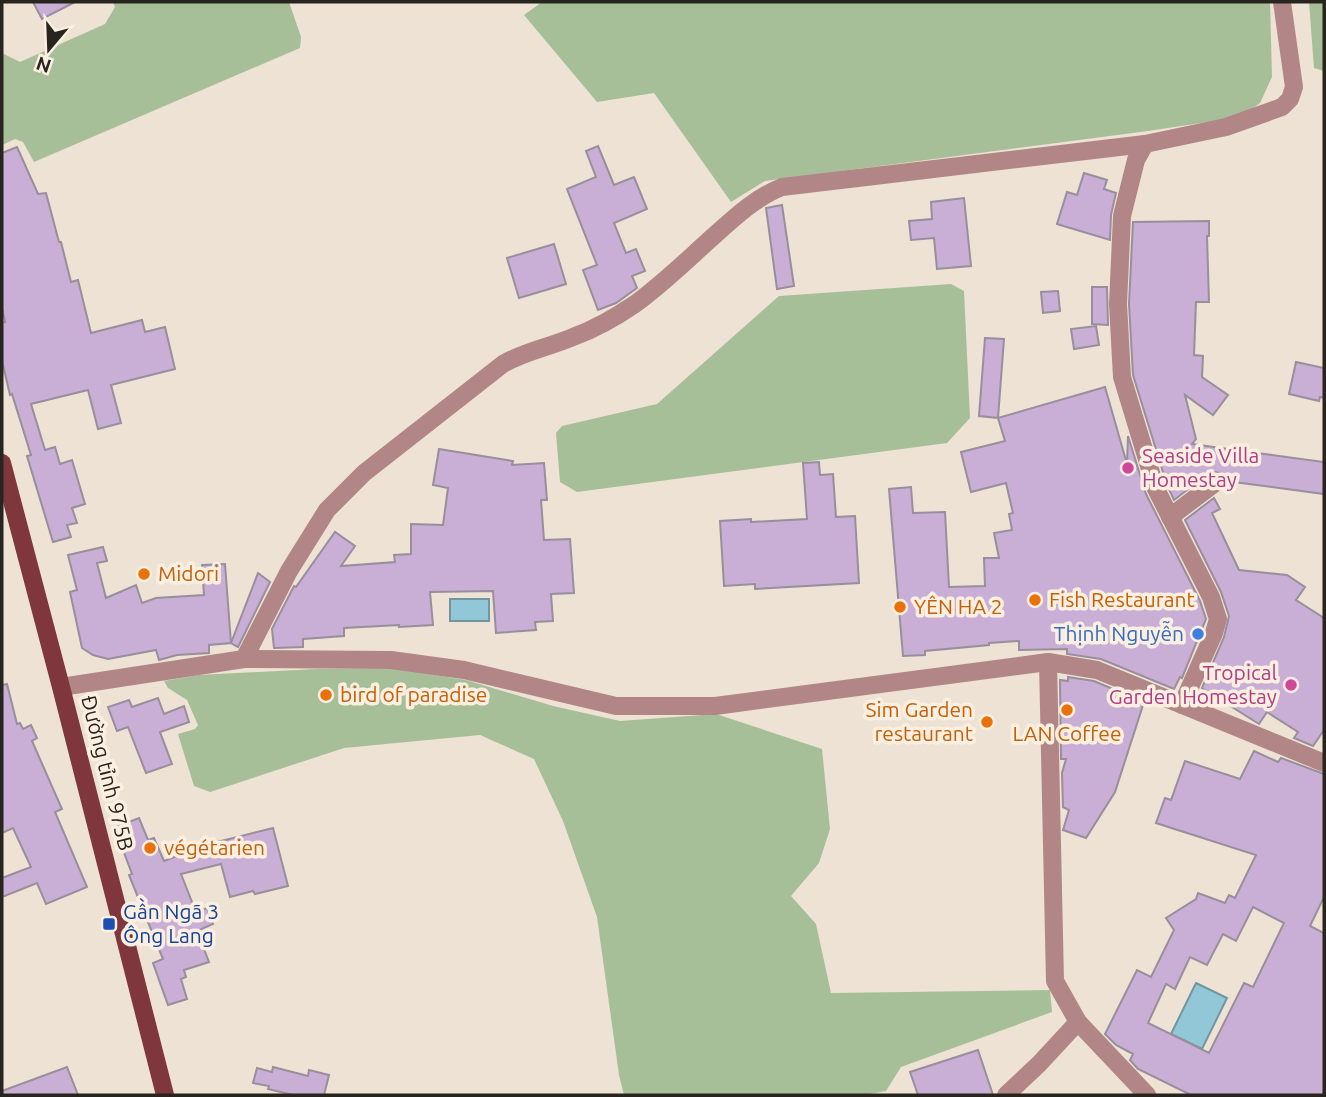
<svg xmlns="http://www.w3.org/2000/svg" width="1326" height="1097" font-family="Ubuntu,sans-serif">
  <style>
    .forest { fill: #a7bf98 }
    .water { fill: #91c7d7; stroke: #7296a0; stroke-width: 2 }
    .building { fill: #c9afd6; stroke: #988e9c; stroke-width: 2; fill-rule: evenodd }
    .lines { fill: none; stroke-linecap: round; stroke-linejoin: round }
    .minor { stroke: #b28687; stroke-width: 18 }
    .major { stroke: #7f363d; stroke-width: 18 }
    .hotel-dot { fill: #d1479c; stroke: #fbefe1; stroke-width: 2.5 }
    .food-dot { fill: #e8710a; stroke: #fbefe1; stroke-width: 2.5 }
    .shop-dot { fill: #3f7fe0; stroke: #fbefe1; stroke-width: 2.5 }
    .transit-dot { fill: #1a4fb4; stroke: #fbefe1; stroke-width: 2.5 }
    .labels { text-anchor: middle; stroke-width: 7; stroke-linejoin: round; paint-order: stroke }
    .hotel-label { font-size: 21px; fill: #b23c85; stroke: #fbefe1; text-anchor: start }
    .food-label { font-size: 21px; fill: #c56008; stroke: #fbefe1; text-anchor: start }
    .shop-label { font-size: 21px; fill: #366cbe; stroke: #fbefe1; text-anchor: end }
    .street-label { font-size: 21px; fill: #28241e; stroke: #fbefe1 }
    .transit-label { font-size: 21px; fill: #164399; stroke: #fbefe1; text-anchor: start }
  </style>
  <rect width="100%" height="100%" fill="#ede2d4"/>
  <g class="forest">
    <path d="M113 2H289L301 37 300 48 34 162 23 142 15 139 2 145V53L20 62 105 24 115 7Z"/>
    <path d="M542 2H1270L1272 77 1260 103 1247 113 1228 119 1148 131 765 181 731 202 654 93 597 102 524 15Z"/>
    <path d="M1309 2H1324V71L1314 68Z"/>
    <path d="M951 284 964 291 970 418 947 443 577 492 560 482 556 433 562 426 657 404 779 296Z"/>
    <path d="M316 669H398L466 680 553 706 620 721 716 714 822 749 830 829 819 863 791 896 816 924 831 993 1050 990 1052 1012 901 1067 886 1091 864 1095H624L619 1075 597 917 563 821 534 759 480 735 344 748 210 792 194 786 178 734 195 729 198 725 187 700 168 688 164 681 198 675Z"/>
  </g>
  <g class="water">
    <rect x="450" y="599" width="39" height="22"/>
    <path d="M1196 983 1227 998 1202 1049 1171 1034Z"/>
  </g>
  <g class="building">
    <path d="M33 2H75L42 19Z"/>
    <path d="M598 146 614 185 634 177 647 209 614 223 626 253 636 249 645 271 632 276 637 288 616 303 598 310 583 270 597 265 567 189 596 177 586 151Z"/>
    <path d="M17 147 38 194 46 193 59 242H61L71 282 78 280 91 333 142 320 145 332 165 327 175 369 111 385 121 423 98 429 88 390 31 404 45 450 55 447 60 464 72 460 85 504 72 508 77 523 67 525 71 537 53 542 27 456 31 455 12 394 10 395 2 361V323L5 322 2 308V153Z"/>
    <path d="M1084 173 1107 180 1104 189 1116 193 1111 215 1110 240 1057 224 1067 192 1077 195Z"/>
    <path d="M964 198 971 266 937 269 934 238 911 240 909 221 932 219 931 202Z"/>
    <path d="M782 205 794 286 777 289 766 208Z"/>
    <path d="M1209 221V236H1207L1209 302H1196L1194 355 1203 356 1202 377 1228 395 1213 415 1185 395 1196 439 1192 444 1324 462V494L1226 481 1220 473 1214 472 1208 474 1174 500 1167 485 1133 375 1129 304 1133 222Z"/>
    <path d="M554 244 566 284 519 298 507 258Z"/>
    <path d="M1092 287H1107L1108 325 1092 324Z"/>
    <path d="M1058 291 1060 311 1043 313 1041 292Z"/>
    <path d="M1096 326 1099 345 1074 349 1071 329Z"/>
    <path d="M985 338 1004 339 998 418 1105 387 1127 464 1128 436 1146 494 1200 601 1206 619 1182 678 1180 677 1174 689 1101 659 1067 654V649L1019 650V641L989 643V645L925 651V655L903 656 889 489 911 487 913 513 945 512 949 587 985 586 984 558H999L994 533 1012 530 1009 514 1013 513 1006 483 971 492 961 452 1005 441 998 418 979 416Z"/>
    <path d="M1296 362 1324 368V398L1320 397 1319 401 1289 394Z"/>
    <path d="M439 449 513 461 512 465 544 463 547 500H541L544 540 570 539 574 593 551 594 553 621 535 622 536 630 496 633 493 591 430 592 433 625 399 627V625L344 628V636L303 639V647L274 648 272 629 294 586 296 587 335 532 355 546 341 566 395 562 394 555 411 554V524L443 525 448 488 433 485Z"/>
    <path d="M819 462 820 475 833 474 836 517 855 516 859 583 755 589V584L724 586 720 521 751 519V522L807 519 803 463Z"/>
    <path d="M1214 498 1220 509 1212 513 1239 570 1287 575 1305 587 1296 600 1324 618V730L1313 746 1294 738 1298 732 1267 712 1259 724 1202 688 1224 637 1229 616 1221 592 1185 520Z"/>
    <path d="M103 547 107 561 97 563 106 598 136 585 142 603 156 598 204 595 202 565 225 564 231 643 209 645V653L177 655 159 660 156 650 108 659 93 655 82 648 70 592 77 590 68 555Z"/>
    <path d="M258 573 270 582 238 647 231 643Z"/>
    <path d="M1068 677 1094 681 1144 702 1115 792 1086 838 1063 830 1069 810 1063 807 1062 773 1066 759H1061L1060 680 1068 681Z"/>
    <path d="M7 684 17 724 20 723 23 729 31 725 37 738 32 741 62 809 55 812 87 887 46 904 37 883 2 897V878L31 867 13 828 2 833V685Z"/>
    <path d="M158 698 164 714 184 706 189 722 160 732 172 764 146 773 128 727 117 731 108 707 129 700 132 707Z"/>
    <path d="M1254 751 1278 762 1281 758 1324 774V897L1310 926 1324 933V1095H1191L1138 1069 1130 1060 1133 1054 1116 1045 1105 1034 1137 970 1151 977 1174 930 1166 918 1196 899 1198 893 1225 903 1229 895 1235 898 1256 855 1156 823 1165 798 1171 800 1185 761 1240 779ZM1253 907 1284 923 1253 987 1244 983 1209 1053 1148 1023 1166 984 1175 989 1190 957 1207 965 1223 934 1236 941Z"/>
    <path d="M139 818 148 840 154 838 164 861 193 850V848L273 828 288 886 255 894 253 891 230 897 221 864 181 874 196 912 207 908 213 924 197 931 209 962 184 970 186 977 181 979 187 999 168 1005 153 963 163 959 129 875 132 874 123 850 125 849 116 827Z"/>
    <path d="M978 1050 993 1095H918L910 1072Z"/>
    <path d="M67 1067 78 1095H2V1091Z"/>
    <path d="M273 1067 308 1076 309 1070 329 1075 324 1095H293L268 1089 269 1086 253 1083 257 1068 272 1072Z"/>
  </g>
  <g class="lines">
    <g class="minor">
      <path d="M1145 144 1136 160 1122 216 1118 304 1122 377 1156 489 1211 597 1218 619 1214 633 1182 705"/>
      <path d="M1170 517 1215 483"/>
      <path d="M244 659 289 571 327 510 364 473 503 364C525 351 550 347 573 337 595 329 616 317 635 304 664 283 690 257 716 234 737 215 757 197 782 187L1145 144 1226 127 1282 107 1290 99 1294 87 1282 2"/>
      <path d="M1048 662 1055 981 1078 1022 1147 1095"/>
      <path d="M61 687 244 659 391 660 464 670 616 706H715L1048 662 1097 670 1324 763"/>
      <path d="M1006 1095 1039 1064 1078 1022"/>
    </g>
    <path class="major" d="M2 463 61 687 165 1095"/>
  </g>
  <g class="hotel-dot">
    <circle cx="1128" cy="468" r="7"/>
    <circle cx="1291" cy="685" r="7"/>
  </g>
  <g class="food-dot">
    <circle cx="144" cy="574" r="7"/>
    <circle cx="1035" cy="600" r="7"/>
    <circle cx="900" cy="607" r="7"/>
    <circle cx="326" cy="695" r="7"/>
    <circle cx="1067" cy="710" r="7"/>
    <circle cx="987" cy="722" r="7"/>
    <circle cx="150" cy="848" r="7"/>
  </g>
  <circle class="shop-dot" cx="1198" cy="634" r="7"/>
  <rect class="transit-dot" x="102" y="917" width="14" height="14" rx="3.5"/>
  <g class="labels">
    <g class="hotel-label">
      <text x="1142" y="463">Seaside Villa<tspan x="1142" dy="24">Homestay</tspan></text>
      <text x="1277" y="680" text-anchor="end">Tropical<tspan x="1277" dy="24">Garden Homestay</tspan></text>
    </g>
    <g class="food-label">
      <text x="158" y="581">Midori</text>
      <text x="1049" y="607">Fish Restaurant</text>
      <text x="914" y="614">YÊN HA 2</text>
      <text x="340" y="702">bird of paradise</text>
      <text x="973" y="717" text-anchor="end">Sim Garden<tspan x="973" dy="24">restaurant</tspan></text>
      <text x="1067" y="741" text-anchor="middle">LAN Coffee</text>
      <text x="164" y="855">végétarien</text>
    </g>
    <g class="shop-label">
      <text x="1184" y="641">Thịnh Nguyễn</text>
    </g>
    <g class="street-label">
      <text transform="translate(107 773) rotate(76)" y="7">Đường tỉnh 975B</text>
    </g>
    <g class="transit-label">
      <text x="123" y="919">Gần Ngã 3<tspan x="123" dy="24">Ông Lang</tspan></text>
    </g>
  </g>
  <rect width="1326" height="1097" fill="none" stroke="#28241e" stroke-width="7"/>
  <g transform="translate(49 49) rotate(199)" stroke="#fbefe1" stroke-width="5" paint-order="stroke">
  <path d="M0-5L12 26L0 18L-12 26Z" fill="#28241e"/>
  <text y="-10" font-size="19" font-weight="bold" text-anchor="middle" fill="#28241e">N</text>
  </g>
</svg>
